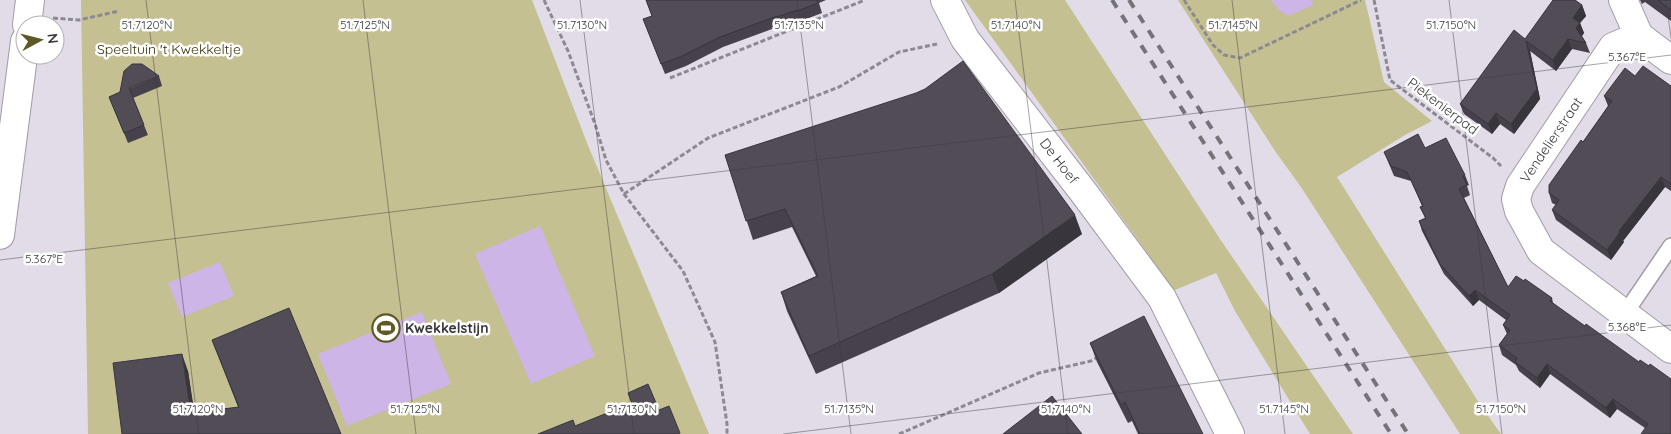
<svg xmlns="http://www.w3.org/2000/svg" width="1671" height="434" font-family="Quicksand,sans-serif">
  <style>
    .green { fill: #c4c091 }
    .water { fill: #cdb5e7 }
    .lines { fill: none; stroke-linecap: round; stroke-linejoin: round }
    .service-casing { stroke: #a09ba6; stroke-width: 18 }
    .minor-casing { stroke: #a09ba6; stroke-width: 30 }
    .path { stroke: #8d8991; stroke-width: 3; stroke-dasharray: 5 2.5; stroke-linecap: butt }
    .service { stroke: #fff; stroke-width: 15 }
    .minor { stroke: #fff; stroke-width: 28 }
    .rail { stroke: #757279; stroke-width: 4; stroke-dasharray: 9 9; stroke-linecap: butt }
    .wall { fill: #46414a }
    .shaded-wall { fill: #39353c }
    .building { fill: #514c56; stroke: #39353c }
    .ticks { fill: none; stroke: #3b393d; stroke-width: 1; stroke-opacity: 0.45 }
    .labels { text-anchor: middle; stroke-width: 5; stroke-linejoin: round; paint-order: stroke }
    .park-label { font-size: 14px; fill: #353103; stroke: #fff }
    .street-label { font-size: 14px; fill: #3b393d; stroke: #fff }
    .poi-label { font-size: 14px; font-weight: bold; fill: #3b393d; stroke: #fff; text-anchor: start }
    .ticks-label { font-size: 12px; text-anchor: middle; fill: #3b393d; stroke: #fff; stroke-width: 5; stroke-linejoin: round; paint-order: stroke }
  </style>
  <rect width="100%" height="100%" fill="#e1dce7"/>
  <g class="green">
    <path d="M81 0H532L587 143 709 434H88Z"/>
    <path d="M965 0H1065L1220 239 1353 434H1310L1235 311 1216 273 1170 292 1148 254Z"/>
    <path d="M1178 0H1365L1384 82 1432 121 1405 135 1337 177 1481 406 1501 434H1460L1301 187 1275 151Z"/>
  </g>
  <g class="water">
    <path d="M1271 0H1312L1313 5 1288 16 1279 10Z"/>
    <path d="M540 226 595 356 531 384 475 254Z"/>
    <path d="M220 262 234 296 182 317 168 283Z"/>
    <path d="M422 312 451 384 347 426 318 354Z"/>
  </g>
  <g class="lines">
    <g class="service-casing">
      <path id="service" d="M1624 315 1671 246"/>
    </g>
    <g class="minor-casing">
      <g id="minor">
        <path id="s1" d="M945 0 965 39 1084 193 1162 298 1230 434"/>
        <path d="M1623 0 1639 36 1671 60"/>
        <path d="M27 25 30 0"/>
        <path d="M1639 36 1613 47 1520 186 1516 199 1519 211 1541 251 1671 349"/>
        <path d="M0 235 25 41"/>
      </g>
    </g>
    <g class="path">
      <path d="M544 0 568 51 595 124 606 160 624 194 683 271 715 342 727 424V434"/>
      <path d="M1184 0 1213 45 1224 55 1240 58 1361 0"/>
      <path d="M1374 0 1390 80 1493 158 1501 166"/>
      <path d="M53 18 79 20 119 11"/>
      <path d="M670 78 865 0"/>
      <path d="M624 194 708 138 839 87 899 52 937 44"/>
      <path d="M899 434 1039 373 1091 361 1098 357"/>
    </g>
    <use href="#service" class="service"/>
    <use href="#minor" class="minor"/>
    <g class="rail">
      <path d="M1112 0 1391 434"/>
      <path d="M1129 0 1408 434"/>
    </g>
  </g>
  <g class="wall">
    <path d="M646 0H826L819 3 822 13 801 21 800 20 781 27 780 26 723 47 686 66 665 74 643 19 652 16Z"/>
    <path d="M1640 0H1671V21L1645 2 1642 4Z"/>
    <path d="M1582 5 1586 16 1580 23 1584 33 1582 36 1586 43 1590 53 1572 49 1556 71 1530 51 1540 99 1514 134 1500 124 1492 134 1464 114 1460 104 1525 39Z"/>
    <path d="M159 76 162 86 133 98 148 135 128 143 109 97Z"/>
    <path d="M1635 76 1671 86V191L1665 187 1623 241 1624 242 1611 260 1556 220 1552 210 1556 205 1552 203 1549 193 1583 142 1608 106 1604 96Z"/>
    <path d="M1425 148 1465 175 1469 185 1467 186 1470 195 1464 198 1508 287 1524 281 1552 298 1553 303 1671 434 1645 428 1617 409 1610 418 1550 374 1540 388 1519 371 1516 365 1502 355 1499 345 1507 334 1503 325 1506 320 1479 300 1473 306 1444 274 1422 231 1419 221 1425 218 1420 207 1422 206 1411 181 1394 176 1384 152Z"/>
    <path d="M725 155 1082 234 999 293 816 374 787 311 781 292 816 276 792 227 753 240Z"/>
    <path d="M212 340 341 434H122L188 371 194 413 238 407Z"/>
    <path d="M1090 343 1203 434H1138L1132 421 1128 423 1097 362Z"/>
  </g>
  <g class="shaded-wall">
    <path d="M1582 5 1586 16 1580 23 1584 33 1580 38 1573 18Z"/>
    <path d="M1568 39 1572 49 1556 71 1553 60Z"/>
    <path d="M1526 41 1530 51 1540 99 1514 134 1511 124Z"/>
    <path d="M1496 113 1500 124 1492 134 1488 124Z"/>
    <path d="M1661 177 1665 187 1623 241 1624 242 1611 260 1607 250 1619 231Z"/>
    <path d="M1075 215 1082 234 999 293 992 274Z"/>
    <path d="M1475 290 1479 300 1473 306 1469 296Z"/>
    <path d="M182 354 188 371 197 429 191 413Z"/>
    <path d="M1547 364 1550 374 1540 388 1537 378Z"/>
    <path d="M1613 399 1617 409 1610 418 1606 408Z"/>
  </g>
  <g class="building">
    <path d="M646 0H817L818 3 797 11V10L777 17V16L720 37 682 56 661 64 643 19 652 16Z"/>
    <path d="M1553 0H1575L1582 5 1573 18 1580 23 1576 28 1586 43 1568 39 1553 60 1526 41 1537 89 1511 124 1496 113 1488 124 1460 104 1514 30 1525 39Z"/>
    <path d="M1658 0H1671V10Z"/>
    <path d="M963 61 1075 215 992 274 809 356 781 292 818 276 785 209 746 221 725 155 916 93 925 89Z"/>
    <path d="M132 64H142L159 76 129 88 144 125 124 133 109 97 120 92 124 71Z"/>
    <path d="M1643 66 1671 86V184L1661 177 1619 231 1620 232 1607 250 1552 210 1559 200 1549 193V185L1581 140 1583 142 1612 101 1604 96 1625 68 1635 76Z"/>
    <path d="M1418 134 1425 148 1446 138 1465 175 1463 176 1467 185 1459 189 1508 287 1516 276 1524 281 1525 279 1552 298 1550 301 1585 326 1586 324 1639 362 1640 360 1649 366 1650 364 1671 379V434H1641L1648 424 1613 399 1606 408 1547 364 1537 378 1515 362 1517 358 1499 345 1510 330 1503 325 1510 315 1475 290 1469 296 1440 264 1419 221 1426 218 1420 207 1423 206 1407 172 1391 166 1384 152Z"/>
    <path d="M289 308 341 434H122L113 363 182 354 191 413 239 407 212 340Z"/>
    <path d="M1144 316 1203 434H1140L1125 402 1121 405 1090 343Z"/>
    <path d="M648 384 659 410 669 406 680 433 677 434H538L573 420 575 426 632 403 628 393Z"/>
    <path d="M1052 396 1082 434H1003Z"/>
  </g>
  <path class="ticks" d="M146 0 199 434M363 0 416 434M580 0 634 434M797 0 851 434M1015 0 1068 434M1232 0 1285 434M1449 0 1502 434M1666 0 1671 38M0 260 1671 55M783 434 1671 325"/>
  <defs>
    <g id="stadium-ring" transform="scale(1.4375)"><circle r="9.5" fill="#fff" stroke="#5d5925" stroke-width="1.5"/><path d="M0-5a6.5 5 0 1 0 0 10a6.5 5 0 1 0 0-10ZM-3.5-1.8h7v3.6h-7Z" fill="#5d5925"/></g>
  </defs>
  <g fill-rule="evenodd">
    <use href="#stadium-ring" x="386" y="328"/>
  </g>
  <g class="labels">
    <g class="park-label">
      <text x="169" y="54">Speeltuin 't Kwekkeltje</text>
    </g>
    <g class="street-label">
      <text transform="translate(1443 106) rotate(37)" y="5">Piekenierpad</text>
      <text transform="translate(1551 140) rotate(-56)" y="5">Vendelierstraat</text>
      <text dy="5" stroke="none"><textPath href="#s1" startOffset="198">De Hoef</textPath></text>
    </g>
    <g class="poi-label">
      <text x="405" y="333">Kwekkelstijn</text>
    </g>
  </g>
  <g class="ticks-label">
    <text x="147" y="29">51.7120°N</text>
    <text x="365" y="29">51.7125°N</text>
    <text x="582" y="29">51.7130°N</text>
    <text x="799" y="29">51.7135°N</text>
    <text x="1016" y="29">51.7140°N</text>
    <text x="1233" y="29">51.7145°N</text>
    <text x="1451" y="29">51.7150°N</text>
    <text x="1627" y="61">5.367°E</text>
    <text x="44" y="263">5.367°E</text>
    <text x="1627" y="331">5.368°E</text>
    <text x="198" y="413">51.7120°N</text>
    <text x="415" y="413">51.7125°N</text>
    <text x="632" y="413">51.7130°N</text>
    <text x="849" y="413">51.7135°N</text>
    <text x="1066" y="413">51.7140°N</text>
    <text x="1284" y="413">51.7145°N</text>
    <text x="1501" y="413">51.7150°N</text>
  </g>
  <g transform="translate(40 40) rotate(83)"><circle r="24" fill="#ffffff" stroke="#b1b0b1"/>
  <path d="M0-4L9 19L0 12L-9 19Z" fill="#5d5925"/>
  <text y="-8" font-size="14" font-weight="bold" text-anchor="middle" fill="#3b393d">N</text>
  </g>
</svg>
